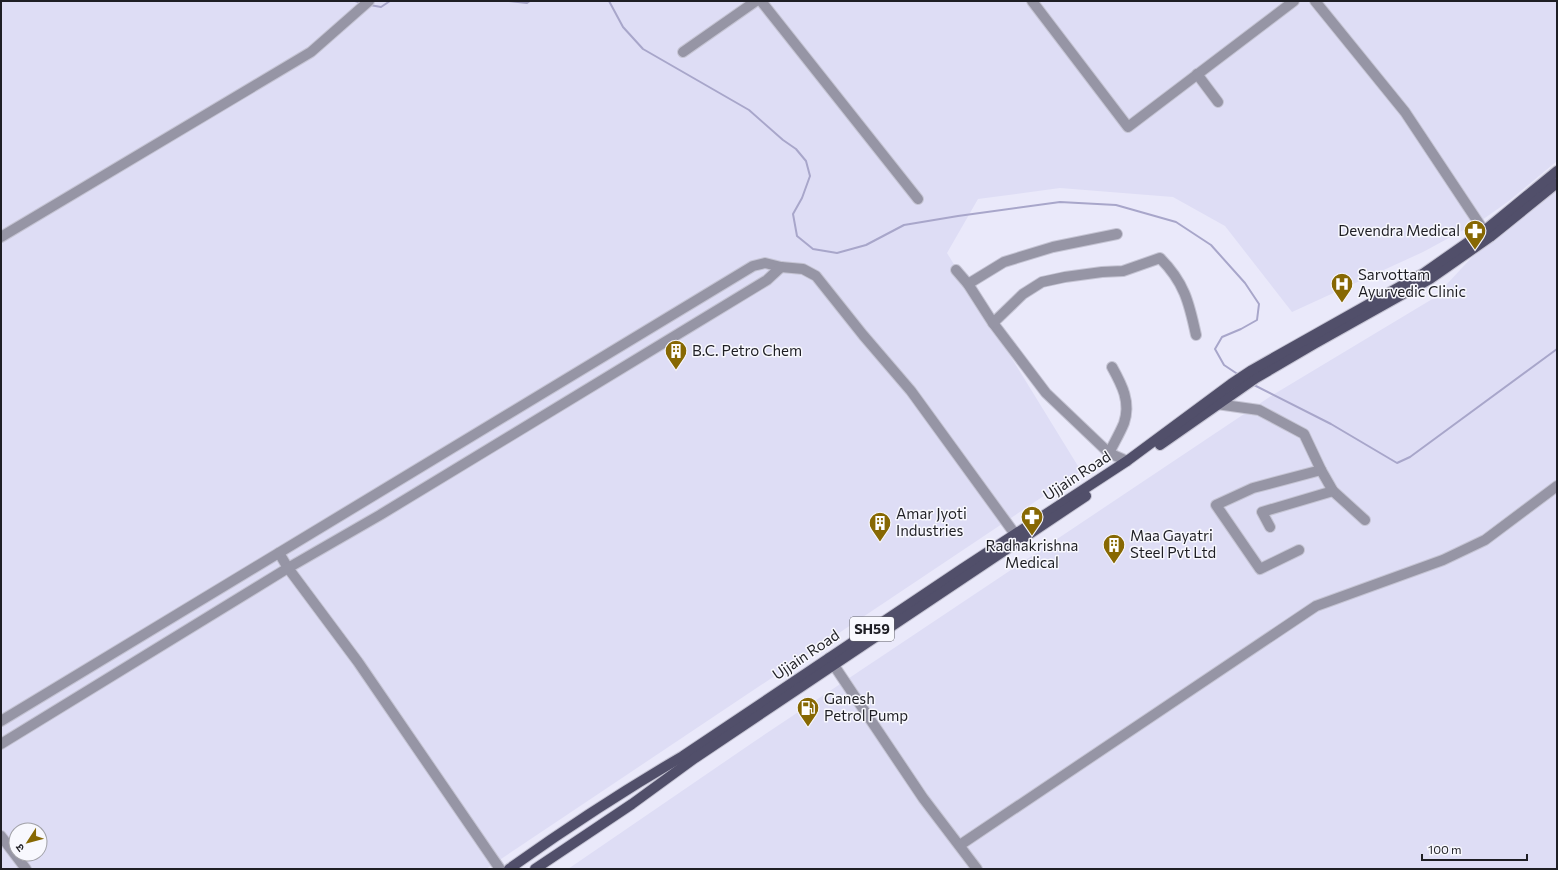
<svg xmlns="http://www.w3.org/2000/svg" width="1558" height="870" font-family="Commissioner,'Noto Sans Devanagari',sans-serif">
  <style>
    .built { fill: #deddf5; fill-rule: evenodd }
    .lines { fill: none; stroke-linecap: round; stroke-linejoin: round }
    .stream { stroke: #a8a6ca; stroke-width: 2 }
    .minor-casing { stroke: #c5c4d3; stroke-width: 12 }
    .major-casing { stroke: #c5c4d3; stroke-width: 12 }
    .minor { stroke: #9695a5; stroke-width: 10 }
    .major { stroke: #514f6a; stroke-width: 10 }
    .labels { text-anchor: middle; stroke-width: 3; stroke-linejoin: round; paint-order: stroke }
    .shield { fill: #f8f8fe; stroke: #5f5f65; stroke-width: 1 }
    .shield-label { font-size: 14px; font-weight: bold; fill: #1e1e24 }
    .poi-label { font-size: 15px; fill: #1e1e24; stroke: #f8f8fe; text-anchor: start }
    .street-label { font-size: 15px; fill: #1e1e24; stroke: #f8f8fe }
  </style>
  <rect width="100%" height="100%" fill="#eae9fa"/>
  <g class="built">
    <path d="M1 1H1557V161L1509 201 1482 220 1423 252 1292 312 1225 226 1173 197 1060 188 978 199 947 253 1081 471 486 869H1ZM16 830H40V854H16Z"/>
    <path d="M1557 184V869H568L755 741 1271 396 1434 298 1486 242Z"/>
  </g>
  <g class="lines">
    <g class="stream">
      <path d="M355 1 362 3"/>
      <path d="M509 1 527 3 530 1"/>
      <path d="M609 1 623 27 643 49 749 110 783 140 796 149 806 161 810 176 802 198 793 214 797 236 813 249 837 253 866 245 904 225 958 216 1060 202 1116 205 1176 222 1211 245 1245 283 1259 304 1257 320 1241 329 1222 337 1215 349 1224 365 1239 375"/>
      <path d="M370 5 381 7 390 1"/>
      <path d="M1252 384 1331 424 1397 463 1410 457 1557 349"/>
    </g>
    <g class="minor-casing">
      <g id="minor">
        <path d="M761 1 918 199"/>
        <path d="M1032 1 1128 127 1294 1"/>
        <path d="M1315 1 1405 112 1484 231 1489 236"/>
        <path d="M683 52 756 1"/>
        <path d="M1197 74 1218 102"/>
        <path d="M1 237 311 52 369 1"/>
        <path d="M956 270 968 284 993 323 1046 393 1109 453 1127 461"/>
        <path d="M968 284 1004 262 1053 247 1117 234"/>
        <path d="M993 323 1023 294 1042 282 1065 277 1102 272 1123 271 1160 258C1184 282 1189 302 1196 335"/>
        <path d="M1217 404 1259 410 1304 434 1321 470 1253 488 1216 505 1260 569 1299 550"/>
        <path d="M1109 453C1114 443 1120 433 1124 423 1131 402 1122 385 1112 367"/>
        <path d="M1321 470 1333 491 1365 520"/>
        <path d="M1270 527 1262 512 1333 491"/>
        <path d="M279 553 288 568 358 662 500 869"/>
        <path d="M829 658 923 798 977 869"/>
        <path d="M1 721 753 266 765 263 781 267 803 269 816 276 863 335 911 391 1020 541"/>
        <path d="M1 744 288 568 380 515 688 328 767 280 781 267"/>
        <path d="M1 836 26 869"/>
        <path d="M960 845 1316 606 1443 560 1485 540 1557 486"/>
      </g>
    </g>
    <g class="major-casing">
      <g id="major">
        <path d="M1160 445 1256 378 1314 344 1430 279 1490 237 1557 183"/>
        <path d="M509 869C565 829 623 791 683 756L962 569 1127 461 1231 384 1252 370 1424 273 1484 231 1557 171"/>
        <path d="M535 869 632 804 695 758 1086 496"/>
      </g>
    </g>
    <use href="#minor" class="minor"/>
    <use href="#major" class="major"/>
  </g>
  <defs>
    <g id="pharmacy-pin" transform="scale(1.15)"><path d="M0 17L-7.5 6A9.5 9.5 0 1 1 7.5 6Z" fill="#876803" stroke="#f8f8fe"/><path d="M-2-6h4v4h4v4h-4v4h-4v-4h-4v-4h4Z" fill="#fff"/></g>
    <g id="hospital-pin" transform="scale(1.15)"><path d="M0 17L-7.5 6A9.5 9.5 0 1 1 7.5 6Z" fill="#876803" stroke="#f8f8fe"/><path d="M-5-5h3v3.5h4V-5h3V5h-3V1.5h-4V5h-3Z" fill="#fff"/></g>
    <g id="building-pin" transform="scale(1.15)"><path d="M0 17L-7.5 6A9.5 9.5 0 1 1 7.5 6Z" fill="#876803" stroke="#f8f8fe"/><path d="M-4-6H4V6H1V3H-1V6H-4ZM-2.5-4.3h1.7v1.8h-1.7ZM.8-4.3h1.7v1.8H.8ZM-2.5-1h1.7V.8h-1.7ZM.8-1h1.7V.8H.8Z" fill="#fff"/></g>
    <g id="fuel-pin" transform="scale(1.15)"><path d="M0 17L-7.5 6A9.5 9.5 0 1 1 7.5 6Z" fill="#876803" stroke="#f8f8fe"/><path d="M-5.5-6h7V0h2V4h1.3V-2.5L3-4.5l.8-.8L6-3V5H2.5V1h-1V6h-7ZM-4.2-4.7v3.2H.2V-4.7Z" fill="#fff"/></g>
  </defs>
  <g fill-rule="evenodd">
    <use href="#pharmacy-pin" x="1475" y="231"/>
    <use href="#hospital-pin" x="1342" y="284"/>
    <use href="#building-pin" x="676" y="351"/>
    <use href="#pharmacy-pin" x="1032" y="517"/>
    <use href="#building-pin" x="880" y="523"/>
    <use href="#building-pin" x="1114" y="545"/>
    <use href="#fuel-pin" x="808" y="708"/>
  </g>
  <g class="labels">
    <rect class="shield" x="850" y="617" width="44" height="24" rx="3"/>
    <g class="shield-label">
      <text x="872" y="634">SH59</text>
    </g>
    <g class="poi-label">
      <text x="1460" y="236" text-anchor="end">Devendra Medical</text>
      <text x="1358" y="280">Sarvottam<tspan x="1358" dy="17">Ayurvedic Clinic</tspan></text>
      <text x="692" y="356">B.C. Petro Chem</text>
      <text x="896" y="519">Amar Jyoti<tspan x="896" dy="17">Industries</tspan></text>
      <text x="1130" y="541">Maa Gayatri<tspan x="1130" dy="17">Steel Pvt Ltd</tspan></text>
      <text x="1032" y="551" text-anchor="middle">Radhakrishna<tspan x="1032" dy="17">Medical</tspan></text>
      <text x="824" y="704">Ganesh<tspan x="824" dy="17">Petrol Pump</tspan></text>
    </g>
    <g class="street-label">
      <text transform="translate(1077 476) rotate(-33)" y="5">Ujjain Road</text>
      <text transform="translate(806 655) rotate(-34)" y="5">Ujjain Road</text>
    </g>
  </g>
  <rect width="1558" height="870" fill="none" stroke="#1e1e24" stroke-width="4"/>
  <g transform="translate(28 842) rotate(234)"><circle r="19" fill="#f8f8fe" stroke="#a1a1a7"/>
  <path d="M0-3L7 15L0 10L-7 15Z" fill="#876803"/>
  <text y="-6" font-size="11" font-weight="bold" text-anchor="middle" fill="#1e1e24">उ</text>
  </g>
  <path d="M1422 854v6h105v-6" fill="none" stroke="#1e1e24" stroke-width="2"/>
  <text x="1428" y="854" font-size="12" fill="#1e1e24" stroke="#f8f8fe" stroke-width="3" paint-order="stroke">100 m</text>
</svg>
